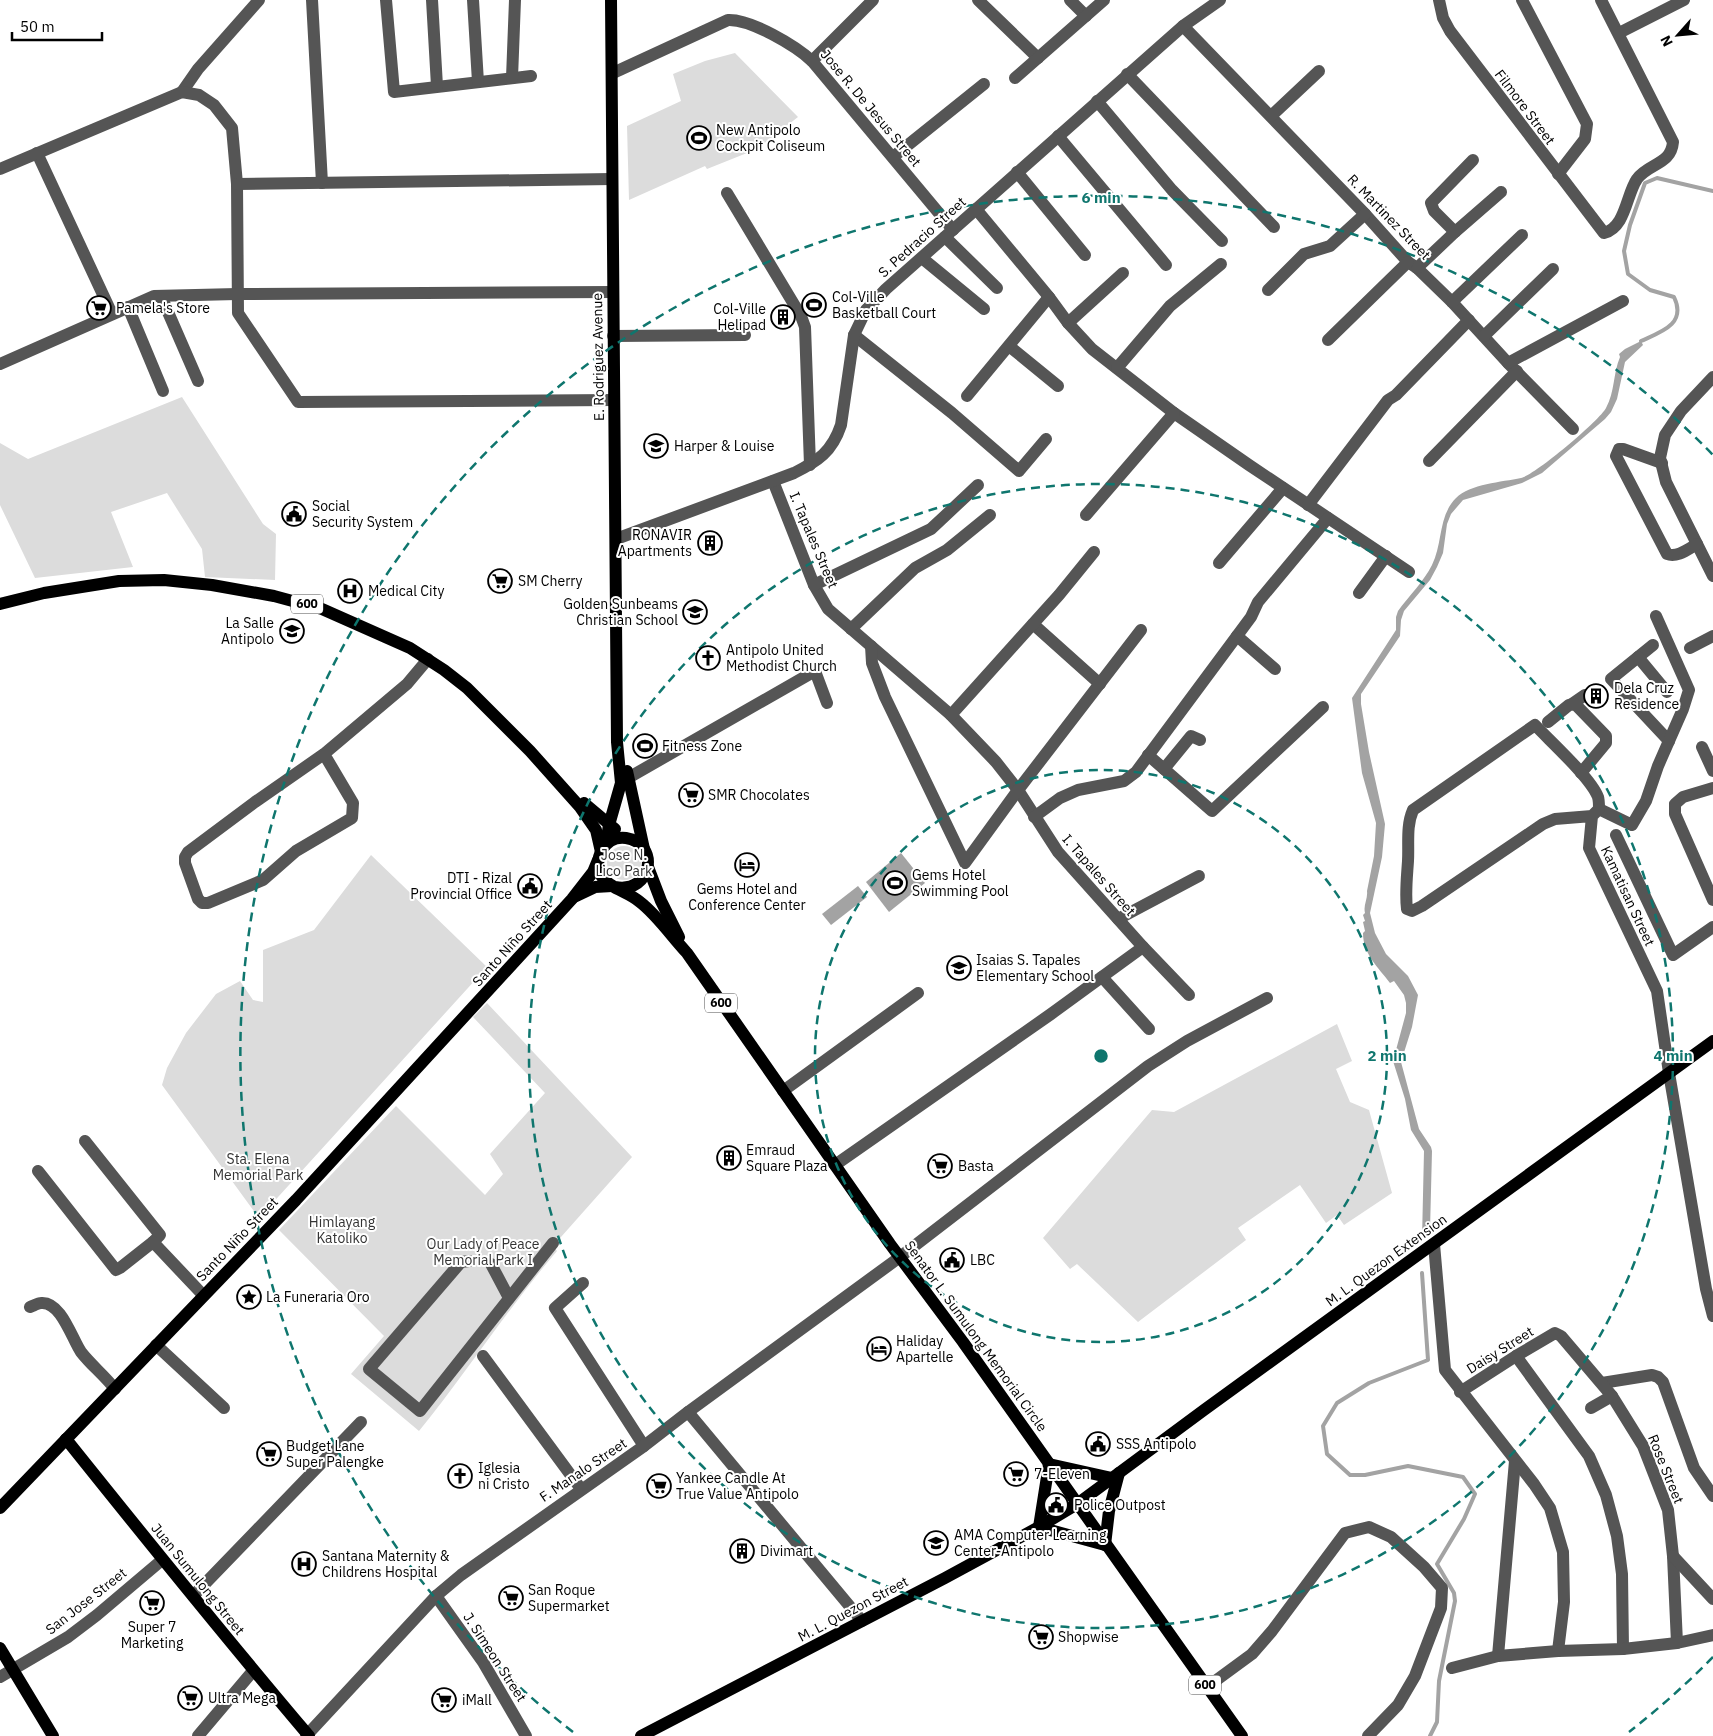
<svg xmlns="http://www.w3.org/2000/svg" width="1713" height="1736" font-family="'IBM Plex Sans',sans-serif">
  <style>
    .green { fill: #dcdcdc }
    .water { fill: #a3a3a3 }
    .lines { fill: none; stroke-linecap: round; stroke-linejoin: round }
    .stream { stroke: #a3a3a3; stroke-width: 4 }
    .minor { stroke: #555; stroke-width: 12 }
    .major { stroke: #000; stroke-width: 12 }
    .ring { fill: none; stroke: #0f766e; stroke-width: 2.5; stroke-dasharray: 9 6 }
    .labels { text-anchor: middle; stroke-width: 4; stroke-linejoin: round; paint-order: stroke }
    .shield { fill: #fff; stroke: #4c4c4c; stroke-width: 1 }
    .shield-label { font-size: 12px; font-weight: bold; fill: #000 }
    .street-label { font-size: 14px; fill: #000; stroke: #fff }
    .poi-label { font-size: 14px; fill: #000; stroke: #fff; text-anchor: start }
    .park-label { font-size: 14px; fill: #333; stroke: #fff }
    .centre { fill: #0f766e; stroke: #fff; stroke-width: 2.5 }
    .ring-label { font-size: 15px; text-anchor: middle; font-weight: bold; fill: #0f766e; stroke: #fff; stroke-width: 4; stroke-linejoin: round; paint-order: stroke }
  </style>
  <rect width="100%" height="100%" fill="#fff"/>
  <g class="green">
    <path d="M735 53 798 117 757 149 707 169 705 166 629 200 627 126 681 101 673 74 705 61Z"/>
    <path d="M182 397 263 524 276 534 275 580 205 577 202 549 167 493 111 512 133 567 35 578 0 505V443L28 459Z"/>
    <circle cx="624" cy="863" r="17"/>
    <path d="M371 855 487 967 259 1218 162 1085 167 1068 186 1033 216 994 240 981 253 1000 263 1002V950L314 930Z"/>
    <path d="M487 1003 632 1157 553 1246 557 1251C508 1308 467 1372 419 1431L351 1374 384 1336 279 1230 396 1106 485 1195 503 1174 490 1154 545 1093 473 1017Z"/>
    <path d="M1337 1024 1352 1061 1336 1069 1350 1102 1369 1110 1392 1193 1344 1225 1337 1215 1326 1223 1300 1185 1238 1228 1246 1240 1138 1322 1077 1264 1070 1269 1043 1238 1152 1110 1174 1112Z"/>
  </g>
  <g class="water">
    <path d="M1641 341 1643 345 1625 362 1617 399 1611 412 1605 419 1542 473 1522 483 1463 500 1451 514 1447 524 1443 553 1437 567 1430 580 1404 611 1401 620 1400 636 1361 694V704L1369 752 1385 824 1382 857 1370 913 1375 933 1386 954 1408 976 1418 995 1412 1027 1401 1062 1419 1129 1431 1147 1432 1151 1430 1230 1422 1239 1424 1151 1411 1130 1405 1099 1393 1061 1406 1013V1003L1404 995 1394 981 1390 983C1378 967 1363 954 1363 933L1365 931 1363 922 1365 921 1363 915 1365 913C1363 905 1368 899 1367 891L1374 856 1376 823 1362 773 1352 698 1396 630V617L1398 611C1409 596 1424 581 1432 565 1443 543 1438 516 1456 498 1470 484 1502 482 1521 478 1535 475 1599 421 1606 408 1615 392 1613 373 1620 357L1619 354 1625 349Z"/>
    <path d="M901 853 925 883 889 912 866 882Z"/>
    <path d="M858 886 867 897 831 925 822 914Z"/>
  </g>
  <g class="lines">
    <g class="stream">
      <path d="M1641 341C1661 332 1687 324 1674 297L1650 290 1628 274 1624 251 1630 225 1645 183 1657 178 1713 191"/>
      <path d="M1422 1273 1428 1360 1369 1383 1337 1403 1323 1426 1327 1454 1350 1475H1365L1408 1466 1463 1477 1475 1494 1464 1519 1437 1564 1454 1593 1455 1601 1439 1681 1437 1722 1430 1736"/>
    </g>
    <g class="minor">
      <path d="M312 0 322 183"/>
      <path d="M386 0 394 92 531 76"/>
      <path d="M432 0 437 86"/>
      <path d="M473 0 478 82"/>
      <path d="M978 0 1038 58"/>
      <path d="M1070 0 1086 16"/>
      <path d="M1439 0 1443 18 1450 31 1604 233C1626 227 1626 195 1637 179 1649 163 1671 165 1673 142L1601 0"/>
      <path d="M1522 0 1587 124 1585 139 1558 174"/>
      <path d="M1183 26 1365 214 1408 262 1417 268 1452 302 1508 363 1573 429"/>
      <path d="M1619 33 1684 0"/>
      <path d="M812 61 873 0"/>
      <path d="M613 73 728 20C751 19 796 46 812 61L953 230"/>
      <path d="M1127 74 1274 227"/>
      <path d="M512 78 515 0"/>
      <path d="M1015 78 1104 0"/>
      <path d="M182 92 198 69 259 0"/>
      <path d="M1097 101 1172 190 1222 241"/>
      <path d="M1271 116 1319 71"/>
      <path d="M1058 136 1166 265"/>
      <path d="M37 153 112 314"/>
      <path d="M893 157 984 84"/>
      <path d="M0 169 182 92 199 95 214 105 232 128 237 184 238 313 298 402 614 400"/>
      <path d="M1017 172 1085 255"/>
      <path d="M237 184 612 179"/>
      <path d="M727 193 801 316 805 327 810 465"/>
      <path d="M976 209 1049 297 1068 323 1092 349 1174 413 1249 465 1409 572"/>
      <path d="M1455 232 1434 211 1431 203 1473 160"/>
      <path d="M945 237 997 288"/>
      <path d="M922 258 984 309"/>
      <path d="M1417 268 1455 232 1501 192"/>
      <path d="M1268 290 1304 254 1330 246 1365 214"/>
      <path d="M161 296 198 381"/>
      <path d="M1452 302 1522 235"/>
      <path d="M128 307 163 391"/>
      <path d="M1068 323 1123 273"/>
      <path d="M854 335 952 413 1019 471 1046 439"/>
      <path d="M613 336 745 335"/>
      <path d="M1484 336 1553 269"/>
      <path d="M1328 340 1408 262"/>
      <path d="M1009 346 1058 386"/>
      <path d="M1508 363 1623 301"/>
      <path d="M0 364 154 296 237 294 613 292"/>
      <path d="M1117 368 1170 306 1221 264"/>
      <path d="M1713 377 1681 411 1665 435 1660 458 1666 482 1713 576"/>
      <path d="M967 396 1049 297"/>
      <path d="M1429 461 1517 371"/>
      <path d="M1662 463 1623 449H1619L1616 456 1667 554C1677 558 1688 549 1697 544"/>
      <path d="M773 481 814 585 828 609 951 715 996 762 1018 790 1058 852 1143 947 1189 995"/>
      <path d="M1308 505 1388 400 1396 395 1469 320"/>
      <path d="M1086 515 1174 413"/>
      <path d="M616 539 794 473C818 461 832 452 841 425L854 335 866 310 886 289 1183 26 1220 0"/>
      <path d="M1219 563 1283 488"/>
      <path d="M814 585 931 529 978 485"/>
      <path d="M1359 593 1386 556"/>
      <path d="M1033 624 1100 684"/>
      <path d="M851 629 915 568 947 550 990 515"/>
      <path d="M1237 636 1275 669"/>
      <path d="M1653 645 1611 679 1669 741"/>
      <path d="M871 646 872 663 885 697 965 863 1018 790 1141 630"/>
      <path d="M1690 648 1713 636"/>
      <path d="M1638 657 1667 692"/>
      <path d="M1572 704 1585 695"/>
      <path d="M951 715 1059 595 1094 552"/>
      <path d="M1548 722 1569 705 1575 704 1606 736V743L1581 773"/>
      <path d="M1702 747 1713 771"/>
      <path d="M324 754 353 803 352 818 296 851 263 880 208 903H202L198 899 185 863V857L188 852 255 802 324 754 407 684 428 659"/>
      <path d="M1148 755 1212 811 1323 707"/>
      <path d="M1164 769 1191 736 1200 740"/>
      <path d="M628 778 815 671 827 703"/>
      <path d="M1713 788 1683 797 1675 804V814L1713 900"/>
      <path d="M1599 809 1632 825 1646 801 1658 766 1683 709 1689 690 1656 616"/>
      <path d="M1592 816 1555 819 1543 824 1422 906 1412 911 1407 909C1405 893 1407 877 1408 861 1409 844 1406 826 1413 810L1535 725C1550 741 1591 778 1598 797 1599 800 1599 805 1599 809L1592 816 1589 848 1657 991 1669 1073 1706 1289 1713 1316"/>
      <path d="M1034 817 1060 798 1078 790 1124 781 1136 772 1251 617 1258 602 1328 518"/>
      <path d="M1616 835 1673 955 1713 927"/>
      <path d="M1118 919 1199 876"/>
      <path d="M1102 977 1149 1029"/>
      <path d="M783 1091 918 993"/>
      <path d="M85 1141 160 1235 153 1242"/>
      <path d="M835 1165 1051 1014 1143 947"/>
      <path d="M38 1171 116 1270 120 1268 153 1242 203 1295"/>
      <path d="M1434 1244 1445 1370 1534 1484 1550 1508 1563 1552 1564 1602 1558 1651"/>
      <path d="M469 1261 461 1262 369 1369 420 1411 553 1243"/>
      <path d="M491 1264 509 1298"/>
      <path d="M583 1283 555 1308 644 1446"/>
      <path d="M30 1307C33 1306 38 1303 41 1303 61 1301 72 1339 81 1352 91 1365 104 1375 115 1389"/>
      <path d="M156 1345 224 1408"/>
      <path d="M483 1356 581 1489"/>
      <path d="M1516 1356 1589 1456 1606 1495 1617 1536 1622 1574 1623 1649"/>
      <path d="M1602 1383 1652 1375 1658 1377 1663 1382 1694 1468 1713 1496"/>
      <path d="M1460 1392 1516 1356 1555 1333 1561 1336 1612 1396 1643 1446 1668 1510 1673 1556 1677 1643"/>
      <path d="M1591 1408 1612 1396"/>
      <path d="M688 1412 862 1621"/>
      <path d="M1673 1556 1713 1599"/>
      <path d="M193 1596 361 1422"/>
      <path d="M436 1596 483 1662 526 1736"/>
      <path d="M1498 1656 1515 1461"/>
      <path d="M1452 1668 1498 1656 1558 1651 1623 1649 1677 1643 1713 1635"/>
      <path d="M0 1677 68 1637 97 1615 162 1560"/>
      <path d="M1207 1687 1252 1654 1272 1631 1345 1533 1369 1527 1391 1537 1424 1567 1442 1588 1441 1608 1415 1676 1398 1705 1368 1736"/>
      <path d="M198 1736 253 1671"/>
      <path d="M306 1736 436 1596 461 1575 644 1446 688 1412 900 1257 1148 1066 1187 1041 1267 998"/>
    </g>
    <g class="major">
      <path d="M0 604 44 593 119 581 164 580 212 585 274 596 322 609 410 648 444 670 467 688 530 751 580 807 596 830 601 852"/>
      <path d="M627 771 644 849"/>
      <path d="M584 803 615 829"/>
      <path d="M606 844 609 825 621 783 617 742 611 0"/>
      <path d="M648 867 661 901 679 937"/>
      <path d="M615 887C653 894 660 843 626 838 605 835 591 860 602 877 611 889 629 892 640 902 658 916 671 936 687 953L890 1244 963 1342 1242 1736"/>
      <path d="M576 896 595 887 612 886"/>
      <path d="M66 1439C146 1539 226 1638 309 1736"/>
      <path d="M1049 1464 1112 1478"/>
      <path d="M0 1508 296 1200 572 899 593 872 598 860"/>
      <path d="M1039 1527 1105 1545"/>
      <path d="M1039 1527 1049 1464"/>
      <path d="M1105 1545 1109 1511 1119 1473"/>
      <path d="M0 1648 53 1736"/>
      <path d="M641 1736 945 1578 1039 1527 1077 1504 1204 1410 1713 1041"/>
    </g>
  </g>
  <g class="ring">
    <circle cx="1101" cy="1056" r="286"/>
    <circle cx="1101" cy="1056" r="572"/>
    <path d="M1713 1657A858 858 0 0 1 1629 1732M573 1732A858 858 0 1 1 1713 455"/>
  </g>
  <defs>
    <g id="stadium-ring" transform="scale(1.25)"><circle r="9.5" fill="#fff" stroke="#000" stroke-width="1.5"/><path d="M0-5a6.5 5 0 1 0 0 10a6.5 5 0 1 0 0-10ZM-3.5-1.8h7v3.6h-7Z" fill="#000"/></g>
    <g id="supermarket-ring" transform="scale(1.25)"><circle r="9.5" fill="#fff" stroke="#000" stroke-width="1.5"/><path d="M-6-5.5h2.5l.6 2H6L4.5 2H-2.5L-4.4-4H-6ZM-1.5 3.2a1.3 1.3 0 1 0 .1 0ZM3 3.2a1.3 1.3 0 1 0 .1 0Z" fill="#000"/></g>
    <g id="building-ring" transform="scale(1.25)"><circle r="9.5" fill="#fff" stroke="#000" stroke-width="1.5"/><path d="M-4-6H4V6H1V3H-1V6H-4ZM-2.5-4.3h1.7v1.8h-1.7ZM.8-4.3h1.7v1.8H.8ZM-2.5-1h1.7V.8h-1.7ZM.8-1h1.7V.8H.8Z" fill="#000"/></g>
    <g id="school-ring" transform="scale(1.25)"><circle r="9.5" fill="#fff" stroke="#000" stroke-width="1.5"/><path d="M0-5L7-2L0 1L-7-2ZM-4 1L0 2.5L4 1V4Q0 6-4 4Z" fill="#000"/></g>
    <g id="civic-ring" transform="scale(1.25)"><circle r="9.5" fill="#fff" stroke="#000" stroke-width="1.5"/><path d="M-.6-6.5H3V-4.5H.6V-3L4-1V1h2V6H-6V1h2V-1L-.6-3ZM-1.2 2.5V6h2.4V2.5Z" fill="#000"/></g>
    <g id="hospital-ring" transform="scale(1.25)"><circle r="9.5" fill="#fff" stroke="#000" stroke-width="1.5"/><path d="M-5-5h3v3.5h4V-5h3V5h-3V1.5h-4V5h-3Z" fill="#000"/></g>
    <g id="church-ring" transform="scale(1.25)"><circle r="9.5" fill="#fff" stroke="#000" stroke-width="1.5"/><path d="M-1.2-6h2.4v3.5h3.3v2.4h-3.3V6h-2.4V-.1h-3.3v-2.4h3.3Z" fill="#000"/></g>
    <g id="hotel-ring" transform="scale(1.25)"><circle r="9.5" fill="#fff" stroke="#000" stroke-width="1.5"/><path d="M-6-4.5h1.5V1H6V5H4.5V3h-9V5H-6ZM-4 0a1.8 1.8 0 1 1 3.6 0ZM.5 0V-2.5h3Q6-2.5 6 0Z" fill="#000"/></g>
    <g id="sight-ring" transform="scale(1.25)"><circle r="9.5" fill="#fff" stroke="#000" stroke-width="1.5"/><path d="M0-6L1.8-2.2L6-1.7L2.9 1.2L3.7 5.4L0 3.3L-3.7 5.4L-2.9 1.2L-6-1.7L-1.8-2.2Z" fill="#000"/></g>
  </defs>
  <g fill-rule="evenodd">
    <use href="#stadium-ring" x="699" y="138"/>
    <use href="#stadium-ring" x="814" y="305"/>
    <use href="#supermarket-ring" x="99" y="308"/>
    <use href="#building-ring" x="783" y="317"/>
    <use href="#school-ring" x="656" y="446"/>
    <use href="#civic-ring" x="294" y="514"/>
    <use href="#building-ring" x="710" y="543"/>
    <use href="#supermarket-ring" x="500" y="581"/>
    <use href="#hospital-ring" x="350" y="591"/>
    <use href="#school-ring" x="695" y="612"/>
    <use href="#school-ring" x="292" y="631"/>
    <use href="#church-ring" x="708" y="658"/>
    <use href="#building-ring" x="1596" y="696"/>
    <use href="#stadium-ring" x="645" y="746"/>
    <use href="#supermarket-ring" x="691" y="795"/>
    <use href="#hotel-ring" x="747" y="865"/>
    <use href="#stadium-ring" x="895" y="883"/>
    <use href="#civic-ring" x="530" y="886"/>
    <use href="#school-ring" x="959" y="968"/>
    <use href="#building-ring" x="729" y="1158"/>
    <use href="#supermarket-ring" x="940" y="1166"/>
    <use href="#civic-ring" x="952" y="1260"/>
    <use href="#sight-ring" x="249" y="1297"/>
    <use href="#hotel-ring" x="879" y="1349"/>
    <use href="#civic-ring" x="1098" y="1444"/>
    <use href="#supermarket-ring" x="269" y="1454"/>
    <use href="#supermarket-ring" x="1016" y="1474"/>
    <use href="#church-ring" x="460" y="1476"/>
    <use href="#supermarket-ring" x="659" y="1486"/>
    <use href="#civic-ring" x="1056" y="1505"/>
    <use href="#school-ring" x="936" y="1543"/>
    <use href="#building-ring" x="742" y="1551"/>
    <use href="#hospital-ring" x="304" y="1564"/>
    <use href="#supermarket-ring" x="511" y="1598"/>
    <use href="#supermarket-ring" x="152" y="1603"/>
    <use href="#supermarket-ring" x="1041" y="1637"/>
    <use href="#supermarket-ring" x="190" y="1698"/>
    <use href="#supermarket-ring" x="444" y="1700"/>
  </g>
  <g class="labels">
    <g class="shield">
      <rect x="291" y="594.5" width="32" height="19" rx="4"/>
      <rect x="705" y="993.5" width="32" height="19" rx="4"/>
      <rect x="1189" y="1675.5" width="32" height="19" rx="4"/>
    </g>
    <g class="shield-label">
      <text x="307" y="608">600</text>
      <text x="721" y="1007">600</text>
      <text x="1205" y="1689">600</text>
    </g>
    <g class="street-label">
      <text transform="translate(1525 107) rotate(53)" y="5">Filmore Street</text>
      <text transform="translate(871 108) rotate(50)" y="5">Jose R. De Jesus Street</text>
      <text transform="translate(1389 217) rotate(46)" y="5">R. Martinez Street</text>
      <text transform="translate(922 237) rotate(-42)" y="5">S. Pedracio Street</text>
      <text transform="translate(598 357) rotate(-91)" y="5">E. Rodriguez Avenue</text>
      <text transform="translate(814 540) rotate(67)" y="5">I. Tapales Street</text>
      <text transform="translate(1099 875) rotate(49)" y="5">I. Tapales Street</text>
      <text transform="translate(1628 896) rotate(65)" y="5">Kamatisan Street</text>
      <text transform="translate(512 943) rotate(-48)" y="5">Santo Niño Street</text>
      <text transform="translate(237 1239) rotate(-46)" y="5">Santo Niño Street</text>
      <text transform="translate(1386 1260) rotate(-36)" y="5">M. L. Quezon Extension</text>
      <text transform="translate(976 1336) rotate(54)" y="5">Senator L. Sumulong Memorial Circle</text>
      <text transform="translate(1500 1350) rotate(-32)" y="5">Daisy Street</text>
      <text transform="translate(1666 1469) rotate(68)" y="5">Rose Street</text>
      <text transform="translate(583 1470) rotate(-34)" y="5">F. Manalo Street</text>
      <text transform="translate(198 1579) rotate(51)" y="5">Juan Sumulong Street</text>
      <text transform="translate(86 1601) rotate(-38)" y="5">San Jose Street</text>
      <text transform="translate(853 1609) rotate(-28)" y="5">M. L. Quezon Street</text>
      <text transform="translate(495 1657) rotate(57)" y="5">J. Simeon Street</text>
    </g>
    <g class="poi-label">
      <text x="716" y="135">New Antipolo<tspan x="716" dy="16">Cockpit Coliseum</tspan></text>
      <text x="832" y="302">Col-Ville<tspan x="832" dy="16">Basketball Court</tspan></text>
      <text x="116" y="313">Pamela's Store</text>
      <text x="766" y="314" text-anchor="end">Col-Ville<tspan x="766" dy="16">Helipad</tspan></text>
      <text x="674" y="451">Harper &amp; Louise</text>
      <text x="312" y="511">Social<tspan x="312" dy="16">Security System</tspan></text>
      <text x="692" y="540" text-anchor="end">RONAVIR<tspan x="692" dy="16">Apartments</tspan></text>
      <text x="518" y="586">SM Cherry</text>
      <text x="368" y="596">Medical City</text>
      <text x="678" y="609" text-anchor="end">Golden Sunbeams<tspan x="678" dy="16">Christian School</tspan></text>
      <text x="274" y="628" text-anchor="end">La Salle<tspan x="274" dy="16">Antipolo</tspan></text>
      <text x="726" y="655">Antipolo United<tspan x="726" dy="16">Methodist Church</tspan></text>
      <text x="1614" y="693">Dela Cruz<tspan x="1614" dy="16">Residence</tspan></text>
      <text x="662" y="751">Fitness Zone</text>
      <text x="708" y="800">SMR Chocolates</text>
      <text x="912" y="880">Gems Hotel<tspan x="912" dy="16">Swimming Pool</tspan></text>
      <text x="512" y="883" text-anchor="end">DTI - Rizal<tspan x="512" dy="16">Provincial Office</tspan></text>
      <text x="747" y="894" text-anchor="middle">Gems Hotel and<tspan x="747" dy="16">Conference Center</tspan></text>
      <text x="976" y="965">Isaias S. Tapales<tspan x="976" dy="16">Elementary School</tspan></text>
      <text x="746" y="1155">Emraud<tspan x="746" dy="16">Square Plaza</tspan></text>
      <text x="958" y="1171">Basta</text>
      <text x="970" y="1265">LBC</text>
      <text x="266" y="1302">La Funeraria Oro</text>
      <text x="896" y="1346">Haliday<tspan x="896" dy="16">Apartelle</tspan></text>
      <text x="1116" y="1449">SSS Antipolo</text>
      <text x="286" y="1451">Budget Lane<tspan x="286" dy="16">Super Palengke</tspan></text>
      <text x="478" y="1473">Iglesia<tspan x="478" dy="16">ni Cristo</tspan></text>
      <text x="1034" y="1479">7-Eleven</text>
      <text x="676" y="1483">Yankee Candle At<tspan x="676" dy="16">True Value Antipolo</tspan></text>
      <text x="1074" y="1510">Police Outpost</text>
      <text x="954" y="1540">AMA Computer Learning<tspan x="954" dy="16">Center-Antipolo</tspan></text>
      <text x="760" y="1556">Divimart</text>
      <text x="322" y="1561">Santana Maternity &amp;<tspan x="322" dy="16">Childrens Hospital</tspan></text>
      <text x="528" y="1595">San Roque<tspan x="528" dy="16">Supermarket</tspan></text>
      <text x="152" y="1632" text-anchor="middle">Super 7<tspan x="152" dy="16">Marketing</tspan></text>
      <text x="1058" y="1642">Shopwise</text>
      <text x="208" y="1703">Ultra Mega</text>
      <text x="462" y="1705">iMall</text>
    </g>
    <g class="park-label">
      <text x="624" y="860">Jose N.<tspan x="624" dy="16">Lico Park</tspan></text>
      <text x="258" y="1164">Sta. Elena<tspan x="258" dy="16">Memorial Park</tspan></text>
      <text x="342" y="1227">Himlayang<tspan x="342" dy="16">Katoliko</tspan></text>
      <text x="483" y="1249">Our Lady of Peace<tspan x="483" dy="16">Memorial Park I</tspan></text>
    </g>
  </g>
  <circle cx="1101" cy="1056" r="8" class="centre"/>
  <g class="ring-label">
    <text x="1101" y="203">6 min</text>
    <text x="1387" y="1061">2 min</text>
    <text x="1673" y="1061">4 min</text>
  </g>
  <g transform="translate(1678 35) rotate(243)" stroke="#ffffff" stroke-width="4" paint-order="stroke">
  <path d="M0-4L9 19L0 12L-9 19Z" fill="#000000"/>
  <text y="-8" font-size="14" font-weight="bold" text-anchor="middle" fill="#000000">N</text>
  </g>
  <path d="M12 32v8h90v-8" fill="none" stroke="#000000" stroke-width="2.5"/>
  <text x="20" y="32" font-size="15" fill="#000000" stroke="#ffffff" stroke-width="4" paint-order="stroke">50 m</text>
</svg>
